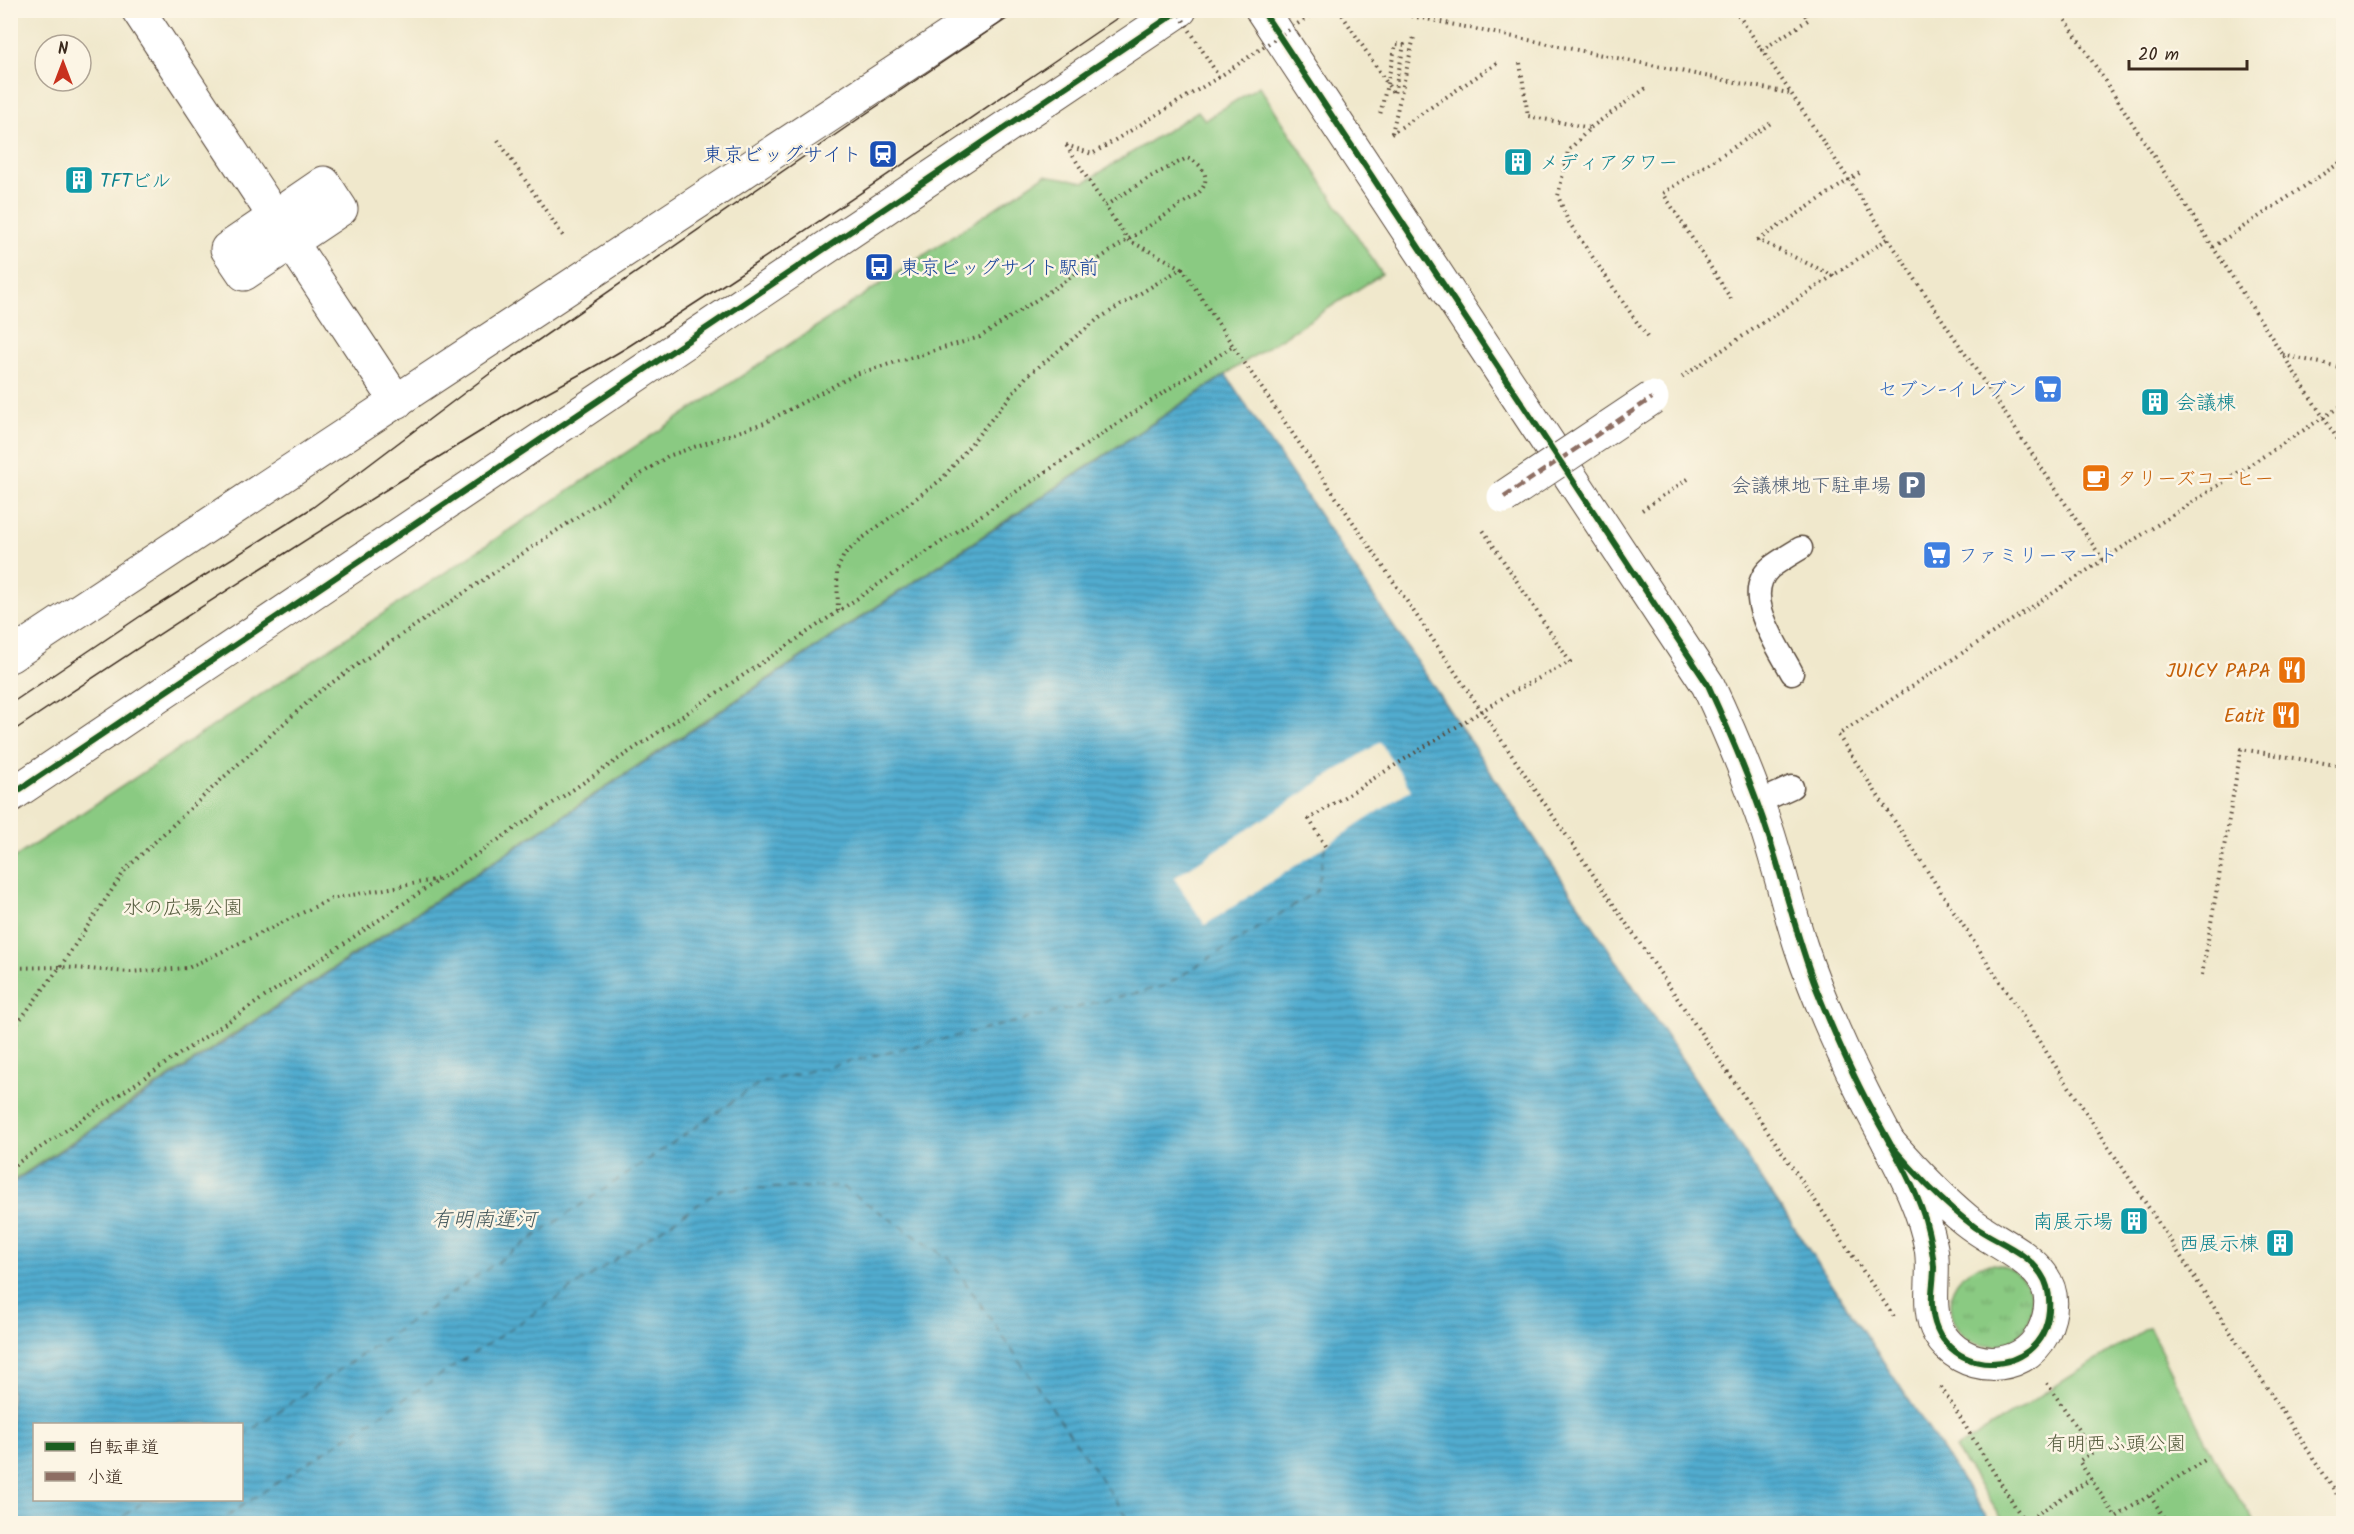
<svg xmlns="http://www.w3.org/2000/svg" width="2354" height="1534" font-family="Kalam,'Klee One',sans-serif">
  <style>
    .grass { fill: url(#grass-tufts); stroke: #627a50; stroke-width: 1.5 }
    .green { fill: #8aca82; stroke: #627a50; stroke-width: 1.5 }
    .water { fill: url(#water-rules); stroke: #466b76; stroke-width: 1.5; fill-rule: evenodd }
    .pier { fill: #f0e8cc }
    .lines { fill: none; stroke-linecap: round; stroke-linejoin: round }
    .ferry { stroke: #43585c; stroke-width: 1.5; stroke-dasharray: 8 6; stroke-linecap: butt }
    .lane-casing { stroke: #564638; stroke-width: 25 }
    .street-casing { stroke: #564638; stroke-width: 35 }
    .secondary-casing { stroke: #564638; stroke-width: 35 }
    .path { stroke: #564638; stroke-width: 4; stroke-dasharray: 1.5 4.5; stroke-linecap: butt }
    .lane { stroke: #fff; stroke-width: 22 }
    .street { stroke: #fff; stroke-width: 33 }
    .secondary { stroke: #fff; stroke-width: 33 }
    .tram { stroke: #3b2a1e; stroke-width: 1.5 }
    .street-bridge-casing { stroke: #564638; stroke-width: 35; stroke-linecap: butt }
    .path-bridge { stroke: #564638; stroke-width: 4; stroke-dasharray: 1.5 4.5; stroke-linecap: butt }
    .street-bridge { stroke: #fff; stroke-width: 33 }
    .quiet { stroke: #8d6e63; stroke-width: 4.5; stroke-dasharray: 9 4.5; stroke-linecap: butt }
    .cycleway-casing { stroke: #fcf5e5; stroke-width: 10 }
    .cycleway { stroke: #1b5e20; stroke-width: 6 }
    .labels { text-anchor: middle; stroke-width: 5; stroke-linejoin: round; paint-order: stroke }
    .transit-label { font-size: 20px; fill: #164399; stroke: #fcf5e5; text-anchor: end }
    .culture-label { font-size: 20px; fill: #0d838f; stroke: #fcf5e5; text-anchor: start }
    .shop-label { font-size: 20px; fill: #366cbe; stroke: #fcf5e5; text-anchor: end }
    .food-label { font-size: 20px; fill: #c56008; stroke: #fcf5e5; text-anchor: end }
    .service-label { font-size: 20px; fill: #4e5e75; stroke: #fcf5e5; text-anchor: end }
    .park-label { font-size: 20px; fill: #535a3c; stroke: #fcf5e5 }
    .water-label { font-size: 21px; font-style: italic; fill: #43585c; stroke: #fcf5e5 }
  </style>
  <defs>
    <pattern id="grass-tufts" width="24" height="20" patternUnits="userSpaceOnUse" patternTransform="scale(1.5)"><rect width="24" height="20" fill="#8aca82"/><path d="M3 7l-1-3M5 7V3M7 7l1-3M15 17l-1-3M17 17v-4M19 17l1-3" fill="none" stroke="#72a46a"/></pattern>
    <pattern id="water-rules" width="6" height="5" patternUnits="userSpaceOnUse" patternTransform="scale(1.5)"><rect width="6" height="5" fill="#51accf"/><path d="M0 2.5h6" fill="none" stroke="#448ca7"/></pattern>
  </defs>
  <rect width="100%" height="100%" fill="#fcf5e5"/>
  <filter id="ink" filterUnits="userSpaceOnUse"><feTurbulence type="fractalNoise" baseFrequency=".0167" numOctaves="2"/><feDisplacementMap in="SourceGraphic" scale="12" xChannelSelector="R" yChannelSelector="G"/><feConvolveMatrix kernelMatrix="1 2 1 2 8 2 1 2 1" color-interpolation-filters="sRGB"/></filter>
  <filter id="wash" filterUnits="userSpaceOnUse"><feTurbulence type="fractalNoise" baseFrequency=".008" numOctaves="4" result="noise"/><feDisplacementMap in="SourceGraphic" scale="24" xChannelSelector="R" yChannelSelector="G"/><feGaussianBlur stdDeviation="1.35" result="paint"/><feColorMatrix in="noise" values="0 0 0 0 0 0 0 0 0 0 0 0 0 0 0 0 0 1.4 0 .05"/><feComposite in="paint" operator="in"/></filter>
  <g filter="url(#wash)">
    <rect width="100%" height="100%" fill="#f0e8cc"/>
    <circle class="grass" cx="1991" cy="1305" r="41"/>
    <g class="green">
      <path d="M1259 86 1382 274 1226 374 11 1182V860L1045 175 1085 182 1198 111 1205 120Z"/>
      <path d="M2149 1327 2221 1471 2255 1523H2005L1955 1449Z"/>
    </g>
    <path class="water" d="M1226 375 1991 1523 11 1524V1184ZM34 1424H242V1500H34Z"/>
    <path class="pier" d="M1380 742 1411 790 1205 925 1174 878Z"/>
    <g class="lines">
      <g class="ferry">
        <path d="M242 1436 760 1083 1165 986 1317 891 1325 846"/>
        <path d="M112 1524 147 1500"/>
        <path d="M215 1524 722 1189 841 1186 950 1260 1132 1524"/>
      </g>
    </g>
  </g>
  <g filter="url(#ink)">
    <g class="lines">
      <g class="lane-casing">
        <g id="lane">
          <path d="M1792 673C1778 646 1740 595 1770 568 1779 561 1791 554 1801 548"/>
          <path d="M1757 803 1792 787"/>
        </g>
      </g>
      <g class="street-casing">
        <g id="street">
          <path d="M324 183 341 209 244 274 227 249Z"/>
          <path d="M1889 1143C1913 1170 1938 1197 1966 1220 2004 1251 2074 1267 2043 1333 2022 1375 1961 1372 1939 1333 1925 1308 1936 1275 1931 1248 1924 1210 1907 1177 1889 1143Z"/>
        </g>
      </g>
      <g class="secondary-casing">
        <g id="secondary">
          <path d="M138 10 397 402"/>
          <path d="M1262 10 1708 685C1731 734 1751 782 1768 833 1780 871 1789 910 1801 947 1824 1016 1855 1080 1889 1143"/>
          <path d="M10 656 989 10"/>
          <path d="M10 796 1180 10"/>
        </g>
      </g>
      <g class="path">
        <path d="M1339 10 1394 94 1404 45 1396 44 1380 115"/>
        <path d="M1802 10 1808 20 1762 50 2103 560 2344 404"/>
        <path d="M2059 10 2344 449"/>
        <path d="M1080 12 1081 10"/>
        <path d="M1520 63 1528 116 1590 128"/>
        <path d="M1392 133 1414 37"/>
        <path d="M1391 134 1497 63"/>
        <path d="M498 140 563 236"/>
        <path d="M1066 145 1092 154 1219 77"/>
        <path d="M2213 247 2344 160"/>
        <path d="M1182 268 1233 346"/>
        <path d="M1834 276 1758 240 1861 172"/>
        <path d="M1731 299 1663 193 1771 123"/>
        <path d="M1647 337 1568 221 1558 196 1568 151 1590 128 1649 86"/>
        <path d="M2283 355 2344 368"/>
        <path d="M1682 377 1889 238"/>
        <path d="M1642 510 1688 479"/>
        <path d="M2103 560 1838 735 2344 1505"/>
        <path d="M838 611 837 570 844 555 860 540 942 479 1027 376 1098 319 1182 268 1128 240 1105 206"/>
        <path d="M1325 846 1309 819 1512 692 1570 662 1481 527"/>
        <path d="M10 968 60 967 130 972 188 968 331 899 439 879"/>
        <path d="M2202 975 2241 749 2342 766 2344 755"/>
        <path d="M10 1033 60 967 126 869 224 777 319 692 361 662 668 456 764 423 856 374 980 337 1196 195C1213 182 1205 164 1187 158L1150 177 1105 206 1066 145"/>
        <path d="M10 1168 1233 346 1895 1318"/>
        <path d="M2047 1383 2093 1452 2079 1461 2116 1517 2208 1458"/>
        <path d="M1941 1387 2026 1524"/>
        <path d="M2150 1496 2169 1524"/>
        <path d="M2025 1522 2091 1479"/>
      </g>
      <use href="#lane" class="lane"/>
      <use href="#street" class="street"/>
      <use href="#secondary" class="secondary"/>
      <g class="tram">
        <path d="M10 704 145 613 312 508 488 375 864 115 1020 10"/>
        <path d="M10 733C175 622 343 515 512 412 551 389 591 370 629 346 798 238 963 123 1129 10"/>
      </g>
      <g class="street-bridge-casing">
        <path id="street-bridge" d="M1504 497 1652 398"/>
      </g>
      <g class="path-bridge">
        <path d="M1177 10 1219 77 1318 10"/>
        <path d="M1382 10 1793 94"/>
        <path d="M1735 10 1762 50"/>
      </g>
      <use href="#street-bridge" class="street-bridge"/>
      <path class="quiet" d="M1504 497 1652 398"/>
      <g class="cycleway-casing">
        <g id="cycleway">
          <path d="M1262 10 1708 685C1731 735 1752 784 1769 837 1785 887 1797 938 1816 988 1832 1028 1849 1068 1870 1107 1889 1143 1913 1180 1925 1219 1929 1234 1933 1251 1934 1267 1934 1280 1931 1293 1932 1305 1935 1380 2043 1383 2049 1310 2050 1298 2048 1284 2041 1274 2025 1250 1996 1242 1975 1227 1942 1203 1915 1173 1889 1143"/>
          <path d="M10 796 1180 10"/>
        </g>
      </g>
      <use href="#cycleway" class="cycleway"/>
    </g>
  </g>
  <defs>
    <g id="station-square" transform="scale(1.5)"><rect x="-9" y="-9" width="18" height="18" rx="4" fill="#1a4fb4" stroke="#fcf5e5"/><path d="M-3-6H3Q5-6 5-4V2Q5 4 3 4L4.5 6H3L1.5 4h-3L-3 6H-4.5L-3 4Q-5 4-5 2V-4Q-5-6-3-6ZM-3.5-4v3h7v-3ZM-3.5 1v1.5H-2V1ZM2 1v1.5H3.5V1Z" fill="#fff"/></g>
    <g id="building-square" transform="scale(1.5)"><rect x="-9" y="-9" width="18" height="18" rx="4" fill="#0f9aa8" stroke="#fcf5e5"/><path d="M-4-6H4V6H1V3H-1V6H-4ZM-2.5-4.3h1.7v1.8h-1.7ZM.8-4.3h1.7v1.8H.8ZM-2.5-1h1.7V.8h-1.7ZM.8-1h1.7V.8H.8Z" fill="#fff"/></g>
    <g id="bus-square" transform="scale(1.5)"><rect x="-9" y="-9" width="18" height="18" rx="4" fill="#1a4fb4" stroke="#fcf5e5"/><path d="M-5-6H5V4H4V6H2V4H-2V6H-4V4H-5ZM-3.5-4V0h7V-4ZM-3.5 1.2v1.5H-2V1.2ZM2 1.2v1.5H3.5V1.2Z" fill="#fff"/></g>
    <g id="supermarket-square" transform="scale(1.5)"><rect x="-9" y="-9" width="18" height="18" rx="4" fill="#3f7fe0" stroke="#fcf5e5"/><path d="M-6-5.5h2.5l.6 2H6L4.5 2H-2.5L-4.4-4H-6ZM-1.5 3.2a1.3 1.3 0 1 0 .1 0ZM3 3.2a1.3 1.3 0 1 0 .1 0Z" fill="#fff"/></g>
    <g id="cafe-square" transform="scale(1.5)"><rect x="-9" y="-9" width="18" height="18" rx="4" fill="#e8710a" stroke="#fcf5e5"/><path d="M-5.5-4.5H6V0H3Q3 3.5 0 3.5H-2.5Q-5.5 3.5-5.5 0ZM3-3.2v2h1.7v-2ZM-6 4.5H4V6H-6Z" fill="#fff"/></g>
    <g id="parking-square" transform="scale(1.5)"><rect x="-9" y="-9" width="18" height="18" rx="4" fill="#5c6f8a" stroke="#fcf5e5"/><path d="M-3.5-5.5H1a3.5 3.5 0 0 1 0 7H-1V5.5H-3.5ZM-1-3.4V-.6H.8a1.4 1.4 0 0 0 0-2.8Z" fill="#fff"/></g>
    <g id="restaurant-square" transform="scale(1.5)"><rect x="-9" y="-9" width="18" height="18" rx="4" fill="#e8710a" stroke="#fcf5e5"/><path d="M-5-6h1v4h1v-4h1v4h1v-4h1v5L-1.5 .5V6h-2V.5L-5-1ZM5-6V6H3V1.5H1.5Q1.5-4 5-6Z" fill="#fff"/></g>
  </defs>
  <g fill-rule="evenodd">
    <use href="#station-square" x="883" y="154"/>
    <use href="#building-square" x="1518" y="162"/>
    <use href="#building-square" x="79" y="180"/>
    <use href="#bus-square" x="879" y="267"/>
    <use href="#supermarket-square" x="2048" y="389"/>
    <use href="#building-square" x="2155" y="402"/>
    <use href="#cafe-square" x="2096" y="478"/>
    <use href="#parking-square" x="1912" y="485"/>
    <use href="#supermarket-square" x="1937" y="555"/>
    <use href="#restaurant-square" x="2292" y="670"/>
    <use href="#restaurant-square" x="2286" y="715"/>
    <use href="#building-square" x="2134" y="1221"/>
    <use href="#building-square" x="2280" y="1243"/>
  </g>
  <g class="labels">
    <g class="transit-label">
      <text x="862" y="161">東京ビッグサイト</text>
      <text x="900" y="274" text-anchor="start">東京ビッグサイト駅前</text>
    </g>
    <g class="culture-label">
      <text x="1539" y="169">メディアタワー</text>
      <text x="100" y="187">TFTビル</text>
      <text x="2176" y="409">会議棟</text>
      <text x="2113" y="1228" text-anchor="end">南展示場</text>
      <text x="2259" y="1250" text-anchor="end">西展示棟</text>
    </g>
    <g class="shop-label">
      <text x="2027" y="396">セブン-イレブン</text>
      <text x="1958" y="562" text-anchor="start">ファミリーマート</text>
    </g>
    <g class="food-label">
      <text x="2117" y="485" text-anchor="start">タリーズコーヒー</text>
      <text x="2271" y="677">JUICY PAPA</text>
      <text x="2265" y="722">Eatit</text>
    </g>
    <g class="service-label">
      <text x="1891" y="492">会議棟地下駐車場</text>
    </g>
    <g class="park-label">
      <text x="183" y="914">水の広場公園</text>
      <text x="2116" y="1450">有明西ふ頭公園</text>
    </g>
    <g class="water-label">
      <text x="484" y="1226">有明南運河</text>
    </g>
  </g>
  <rect width="2354" height="1534" fill="none" stroke="#fcf5e5" stroke-width="36"/>
  <rect x="33" y="1423" width="210" height="78" fill="#fcf5e5" stroke="#afa495" stroke-width="1.5"/>
  <rect x="45" y="1442" width="30" height="9" fill="#1b5e20" stroke="#afa495" stroke-width="1.5"/>
  <text x="87" y="1453" font-size="18" fill="#3b2a1e">自転車道</text>
  <rect x="45" y="1472" width="30" height="9" fill="#8d6e63" stroke="#afa495" stroke-width="1.5"/>
  <text x="87" y="1483" font-size="18" fill="#3b2a1e">小道</text>
  <g transform="translate(63 63)"><circle r="28" fill="#fcf5e5" stroke="#afa495" stroke-width="1.5"/>
  <path d="M0-4.5L10 22L0 15L-10 22Z" fill="#c8321e"/>
  <text y="-9" font-size="16" font-weight="bold" text-anchor="middle" fill="#3b2a1e">N</text>
  </g>
  <path d="M2129 60v9h118v-9" fill="none" stroke="#3b2a1e" stroke-width="3"/>
  <text x="2138" y="60" font-size="18" fill="#3b2a1e" stroke="#fcf5e5" stroke-width="4.5" paint-order="stroke">20 m</text>
</svg>
